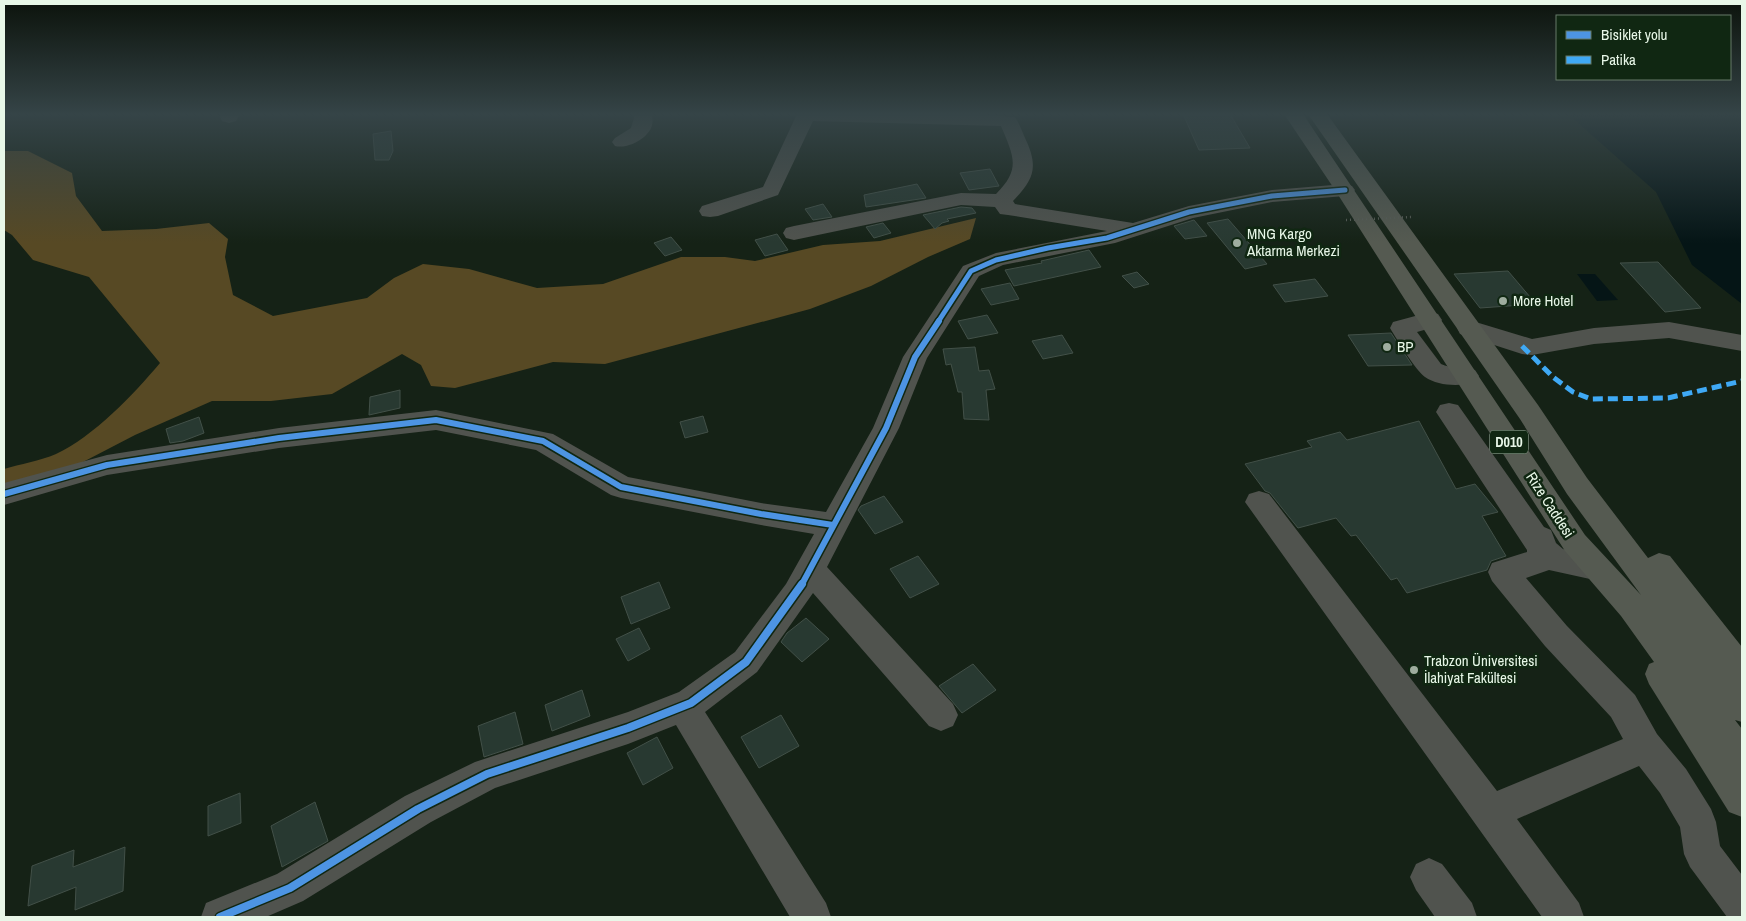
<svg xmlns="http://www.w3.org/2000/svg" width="1746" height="921" font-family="'Archivo Narrow',sans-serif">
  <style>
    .forest { fill: #574924 }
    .water { fill: #051516 }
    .building { fill: #283931; stroke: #425048 }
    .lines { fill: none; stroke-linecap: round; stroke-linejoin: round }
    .minor { fill: #50534e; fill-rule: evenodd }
    .highway { fill: #555a51; fill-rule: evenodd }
    .path-bridge { stroke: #585d57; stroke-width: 2.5; stroke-dasharray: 1 3; stroke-linecap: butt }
    .quiet { stroke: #3fa9f5; stroke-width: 5; stroke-dasharray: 10 5; stroke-linecap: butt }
    .cycleway-far2-casing { stroke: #102712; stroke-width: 8 }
    .cycleway-far1-casing { stroke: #102712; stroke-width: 9 }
    .cycleway-casing { stroke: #102712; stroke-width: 11 }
    .cycleway-far2 { stroke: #4d94e3; stroke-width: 5 }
    .cycleway-far1 { stroke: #4d94e3; stroke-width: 6 }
    .cycleway { stroke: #4d94e3; stroke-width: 8 }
    .poi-dot { fill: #9eac9e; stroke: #102712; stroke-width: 2 }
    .labels { text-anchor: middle; stroke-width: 5; stroke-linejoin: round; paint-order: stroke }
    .shield { fill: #102712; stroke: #a7b9a8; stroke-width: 1 }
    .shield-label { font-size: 14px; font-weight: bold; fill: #e8f7e8 }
    .poi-label { font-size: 15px; fill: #e8f7e8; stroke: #102712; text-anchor: start }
    .street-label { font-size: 15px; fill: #e8f7e8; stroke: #102712 }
  </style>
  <rect width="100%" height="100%" fill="#152216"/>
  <path class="forest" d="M4 151H28L72 173 76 196 102 231 156 229 209 223 228 239 225 257 233 295 273 316 367 298 394 278 423 264 469 269 537 288 603 284 681 257H725L755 261 823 245 880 241 976 218 970 239 928 257 871 286 810 309 605 364 553 362 455 388 431 386 421 365 402 354 332 394 271 401H212L135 435 4 503V469C20 464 40 461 56 454 93 437 134 394 160 363L89 277 33 260 12 235 4 230Z"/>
  <g class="water">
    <path d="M1568 114H1742V304L1692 265 1656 192Z"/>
    <path d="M1577 274H1595L1618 300 1597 301Z"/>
  </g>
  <g class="building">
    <path d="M1183 114H1230L1250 148 1199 150Z"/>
    <path d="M391 131 393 151 389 160H375L373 134Z"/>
    <path d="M990 169 999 186 969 190 960 173Z"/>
    <path d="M917 184 926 198 866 207 864 195Z"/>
    <path d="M823 204 832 217 813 220 805 209Z"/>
    <path d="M961 207 972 208 976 213 947 219 949 221 942 223 935 229 923 215Z"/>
    <path d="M1228 219 1267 264 1245 269 1207 223Z"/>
    <path d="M1194 220 1207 236 1185 239 1174 226Z"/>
    <path d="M883 223 891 233 874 238 866 227Z"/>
    <path d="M777 234 788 250 765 256 755 240Z"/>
    <path d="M671 237 682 250 665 256 654 243Z"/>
    <path d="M1089 250 1101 267 1014 286 1005 270 1042 263 1041 261Z"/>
    <path d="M1658 262 1701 308 1665 312 1620 263Z"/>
    <path d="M1508 271 1536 304 1480 308 1454 274Z"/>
    <path d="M1137 272 1149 284 1134 288 1122 276Z"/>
    <path d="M1315 279 1328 296 1285 302 1273 285Z"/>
    <path d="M1010 283 1019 299 991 305 981 289Z"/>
    <path d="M987 315 998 333 968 339 958 321Z"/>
    <path d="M1391 333 1412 365 1368 366 1348 335Z"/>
    <path d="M1062 335 1073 353 1043 359 1032 341Z"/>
    <path d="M975 347 979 371 989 370 995 389 986 390 989 420 964 419 962 392H958L951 364 946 365 943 349Z"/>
    <path d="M400 390V408L369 415 370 397Z"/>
    <path d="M703 416 708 432 685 438 680 422Z"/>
    <path d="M199 417 204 433 183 441 170 443 166 429Z"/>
    <path d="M1419 421 1456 489 1475 484 1498 512 1482 516 1506 556 1491 561 1487 570 1407 593 1397 578 1391 580 1356 535 1351 536 1336 518 1298 528 1270 493 1265 491 1245 464 1312 447 1307 441 1340 432 1347 440Z"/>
    <path d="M884 496 903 522 875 534 858 510 861 506Z"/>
    <path d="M918 556 939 584 910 598 890 569Z"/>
    <path d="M659 582 670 608 631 624 621 597Z"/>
    <path d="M806 618 829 639 802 662 781 642 787 633Z"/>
    <path d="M639 628 650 649 628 661 616 639Z"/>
    <path d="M973 664 996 690 962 713 939 686Z"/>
    <path d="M582 690 590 716 552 731 545 705Z"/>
    <path d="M515 712 523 744 484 757 478 726Z"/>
    <path d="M781 715 799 746 759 768 741 737Z"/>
    <path d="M657 737 673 768 643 785 627 753Z"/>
    <path d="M240 793 241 823 208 836V806Z"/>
    <path d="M315 802 328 841 282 867 271 826Z"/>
    <path d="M125 847 123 891 75 910 76 887 28 906 32 866 74 850 73 867Z"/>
  </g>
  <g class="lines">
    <g class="minor">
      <path d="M221 114H240L236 121 229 123 222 121 220 117Z"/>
      <path d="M632 114H651C660 133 630 150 615 146L612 142 615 138 631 128 634 118Z"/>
      <path d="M797 114H971L1015 117C1019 123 1022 131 1025 138 1039 167 1034 179 1013 201L1015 204 1133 223 1189 206 1272 190 1345 184 1352 186 1355 190 1352 194 1345 196 1272 202 1193 218 1115 243 1003 265 979 276 927 358 899 428 827 567 953 704 958 715 953 726 941 731 929 726 813 593 757 672 705 712 826 903 831 917H790L676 725 628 744 495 788 431 822 303 901 266 917H201L206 903 277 874 405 796 475 762 628 712 679 692 735 652 786 584 814 534 761 525 621 498 611 495 536 450 436 430 279 448 107 475 4 505V483L107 455 279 428 436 410 553 434 628 477 761 503 826 512 873 428 903 357 963 266 996 253 1107 231 1008 215 1000 214 995 207 961 205 794 240 786 238 783 233 786 228 794 226 961 193 996 194C1021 169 1014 157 1001 126L813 121 778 195 718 216 710 217 702 216 699 211 702 206 763 187Z"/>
      <path d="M1430 312 1438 314 1442 320 1438 326 1417 332 1441 364C1451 369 1464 367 1475 370L1479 376 1475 382C1460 387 1438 386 1425 377 1416 371 1396 338 1390 328L1393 322Z"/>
      <path d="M1469 320 1532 339 1594 328 1669 322 1742 335V351L1669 338 1594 344 1532 355 1522 354 1460 334 1457 328 1460 322Z"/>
      <path d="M1449 403 1458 405 1544 527 1551 530 1556 543 1563 549 1601 558 1605 567 1601 576 1590 579 1549 570 1526 578 1567 626 1635 695 1657 734 1686 769 1711 809 1716 822 1720 846 1742 875V917H1727L1690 867 1684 854 1680 827 1660 793 1639 766 1517 819 1579 903 1584 917H1542L1245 502 1249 494 1259 491 1269 494 1497 791 1623 739 1611 717 1545 646 1492 581 1488 572 1492 563 1527 552V550L1436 412 1440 405Z"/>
      <path d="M1429 858 1442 864 1472 903 1477 917H1435L1416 890 1410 877 1416 864Z"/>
    </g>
    <path class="highway" d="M1284 114H1303L1585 535 1641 595 1567 494 1520 419 1308 114H1327L1538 405 1587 478 1648 558 1659 553 1670 556 1742 647V722L1735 720 1742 729V817L1729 812 1649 684 1645 674 1649 664 1654 662 1621 616 1565 551 1335 190Z"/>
    <path class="path-bridge" d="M1346 220 1411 217"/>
    <path class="quiet" d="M1522 346 1553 377 1573 392 1591 399 1668 398 1742 381"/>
    <g class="cycleway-far2-casing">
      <path id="cycleway-far2" d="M938 322 971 271 996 260 1048 248 1107 238 1189 212 1272 196 1345 190"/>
    </g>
    <g class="cycleway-far1-casing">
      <g id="cycleway-far1">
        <path d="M4 494 107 465 279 438 436 420 543 441 621 487 761 514 833 525"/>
        <path d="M801 586 886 428 915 357 939 321"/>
      </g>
    </g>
    <g class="cycleway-casing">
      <path id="cycleway" d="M220 917 290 888 418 809 487 774 628 728 691 703 746 662 802 584"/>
    </g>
    <use href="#cycleway-far2" class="cycleway-far2"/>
    <use href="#cycleway-far1" class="cycleway-far1"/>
    <use href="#cycleway" class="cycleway"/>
  </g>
  <linearGradient id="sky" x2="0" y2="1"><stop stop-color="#0c130c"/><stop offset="0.47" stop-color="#354447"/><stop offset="1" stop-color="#354447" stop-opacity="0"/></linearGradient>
  <rect width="1746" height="243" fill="url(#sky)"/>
  <g class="poi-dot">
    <circle cx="1237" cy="243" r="5"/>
    <circle cx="1503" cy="301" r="5"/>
    <circle cx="1387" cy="347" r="5"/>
    <circle cx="1414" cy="670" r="5"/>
  </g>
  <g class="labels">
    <rect class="shield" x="1490" y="430.5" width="38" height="23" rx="4"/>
    <g class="shield-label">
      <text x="1509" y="447">D010</text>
    </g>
    <g class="poi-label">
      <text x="1247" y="239">MNG Kargo<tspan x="1247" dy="17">Aktarma Merkezi</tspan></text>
      <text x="1513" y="306">More Hotel</text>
      <text x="1397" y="352">BP</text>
      <text x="1424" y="666">Trabzon Üniversitesi<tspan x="1424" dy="17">İlahiyat Fakültesi</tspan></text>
    </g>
    <g class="street-label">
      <text transform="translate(1550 505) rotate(57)" y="5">Rize Caddesi</text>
    </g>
  </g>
  <rect width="1746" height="921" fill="none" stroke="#e8f7e8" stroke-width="10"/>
  <rect x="1556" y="15" width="175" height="65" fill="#102712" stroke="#667a68"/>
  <rect x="1566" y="31" width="25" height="8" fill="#4d94e3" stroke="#667a68"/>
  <text x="1601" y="40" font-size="15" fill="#e8f7e8">Bisiklet yolu</text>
  <rect x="1566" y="56" width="25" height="8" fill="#3fa9f5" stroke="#667a68"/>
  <text x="1601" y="65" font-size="15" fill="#e8f7e8">Patika</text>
</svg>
